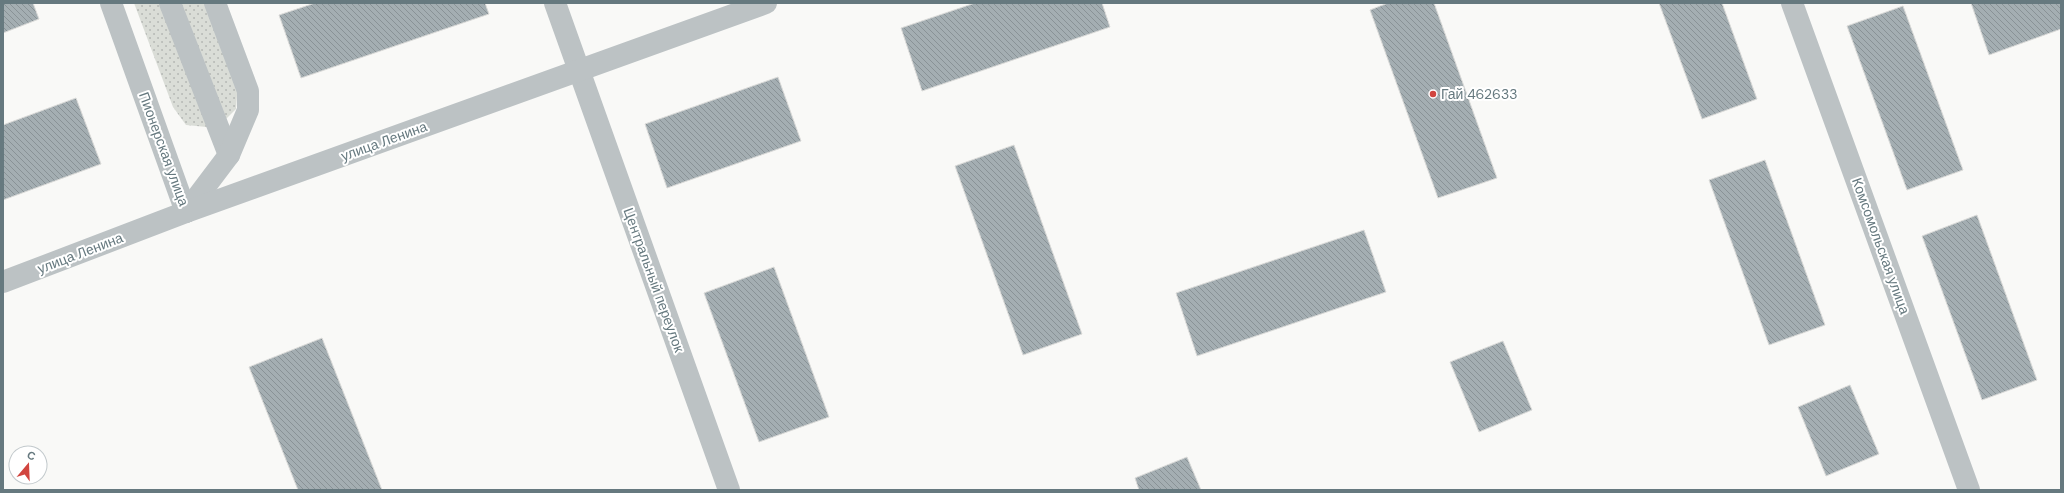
<svg xmlns="http://www.w3.org/2000/svg" width="2064" height="493" font-family="'DM Sans',sans-serif">
  <style>
    .grass { fill: url(#grass-dots) }
    .building { fill: url(#building-back-hatch); stroke: #dbdbd9 }
    .lines { fill: none; stroke-linecap: round; stroke-linejoin: round }
    .pedestrian { stroke: #bcc2c4; stroke-width: 22 }
    .minor { stroke: #bcc2c4; stroke-width: 22 }
    .poi-dot { fill: #d1453f; stroke: #fff; stroke-width: 1.5 }
    .labels { text-anchor: middle; stroke-width: 4; stroke-linejoin: round; paint-order: stroke }
    .poi-label { font-size: 14px; fill: #66797f; stroke: #fff; text-anchor: start }
    .street-label { font-size: 14px; fill: #66797f; stroke: #fff }
  </style>
  <defs>
    <pattern id="grass-dots" width="8" height="8" patternUnits="userSpaceOnUse"><rect width="8" height="8" fill="#daddd7"/><path d="M2 2h.1M6 6h.1" fill="none" stroke="#b5b8b4" stroke-width="1.8" stroke-linecap="round"/></pattern>
    <pattern id="building-back-hatch" width="6" height="6" patternUnits="userSpaceOnUse"><rect width="6" height="6" fill="#a4aeb2"/><path d="M-1 5l2 2M0 0l6 6M5-1l2 2" fill="none" stroke="#899296"/></pattern>
  </defs>
  <rect width="100%" height="100%" fill="#f9f9f7"/>
  <path class="grass" d="M134 3H208L238 82 236 109 217 128 186 125 173 107Z"/>
  <g class="building">
    <path d="M3 3H33L39 19 3 33Z"/>
    <path d="M315 3H485L489 14 301 78 279 15Z"/>
    <path d="M975 3H1102L1110 27 922 91 901 28Z"/>
    <path d="M1388 3H1434L1497 178 1438 198 1370 10Z"/>
    <path d="M1659 3H1722L1757 99 1702 119Z"/>
    <path d="M1971 3H2061V29L1989 55Z"/>
    <path d="M1903 6 1963 170 1907 190 1847 26Z"/>
    <path d="M778 77 801 141 667 188 645 124Z"/>
    <path d="M76 98 101 164 3 200V125Z"/>
    <path d="M1014 145 1082 334 1023 355 955 166Z"/>
    <path d="M1765 160 1825 325 1769 345 1709 180Z"/>
    <path d="M1977 215 2037 380 1982 400 1922 236Z"/>
    <path d="M1364 230 1386 292 1197 356 1176 293Z"/>
    <path d="M774 267 829 417 759 442 704 293Z"/>
    <path d="M322 338 382 490H298L249 367Z"/>
    <path d="M1503 341 1532 410 1479 432 1450 362Z"/>
    <path d="M1850 385 1879 454 1826 476 1798 407Z"/>
    <path d="M1187 457 1201 490H1139L1135 478Z"/>
  </g>
  <g class="lines">
    <path class="pedestrian" d="M170 3 229 155"/>
    <g class="minor">
      <path d="M111 3 186 212"/>
      <path d="M555 3 729 490"/>
      <path d="M1792 3 1969 490"/>
      <path d="M186 212 229 155 248 110V91L215 3"/>
      <path d="M3 282 186 212 766 3"/>
    </g>
  </g>
  <circle class="poi-dot" cx="1433" cy="94" r="4"/>
  <g class="labels">
    <g class="poi-label">
      <text x="1441" y="99">Гай 462633</text>
    </g>
    <g class="street-label">
      <text transform="translate(384 141) rotate(-20)" y="5">улица Ленина</text>
      <text transform="translate(164 149) rotate(70)" y="5">Пионерская улица</text>
      <text transform="translate(1881 246) rotate(70)" y="5">Комсомольская улица</text>
      <text transform="translate(80 253) rotate(-21)" y="5">улица Ленина</text>
      <text transform="translate(654 280) rotate(70)" y="5">Центральный переулок</text>
    </g>
  </g>
  <rect width="2064" height="493" fill="none" stroke="#66797f" stroke-width="8"/>
  <g transform="translate(28 465) rotate(19)"><circle r="19" fill="#ffffff" stroke="#c2c9cc"/>
  <path d="M0-3L7 15L0 10L-7 15Z" fill="#d1453f"/>
  <text y="-6" font-size="11" font-weight="bold" text-anchor="middle" fill="#66797f">С</text>
  </g>
</svg>
